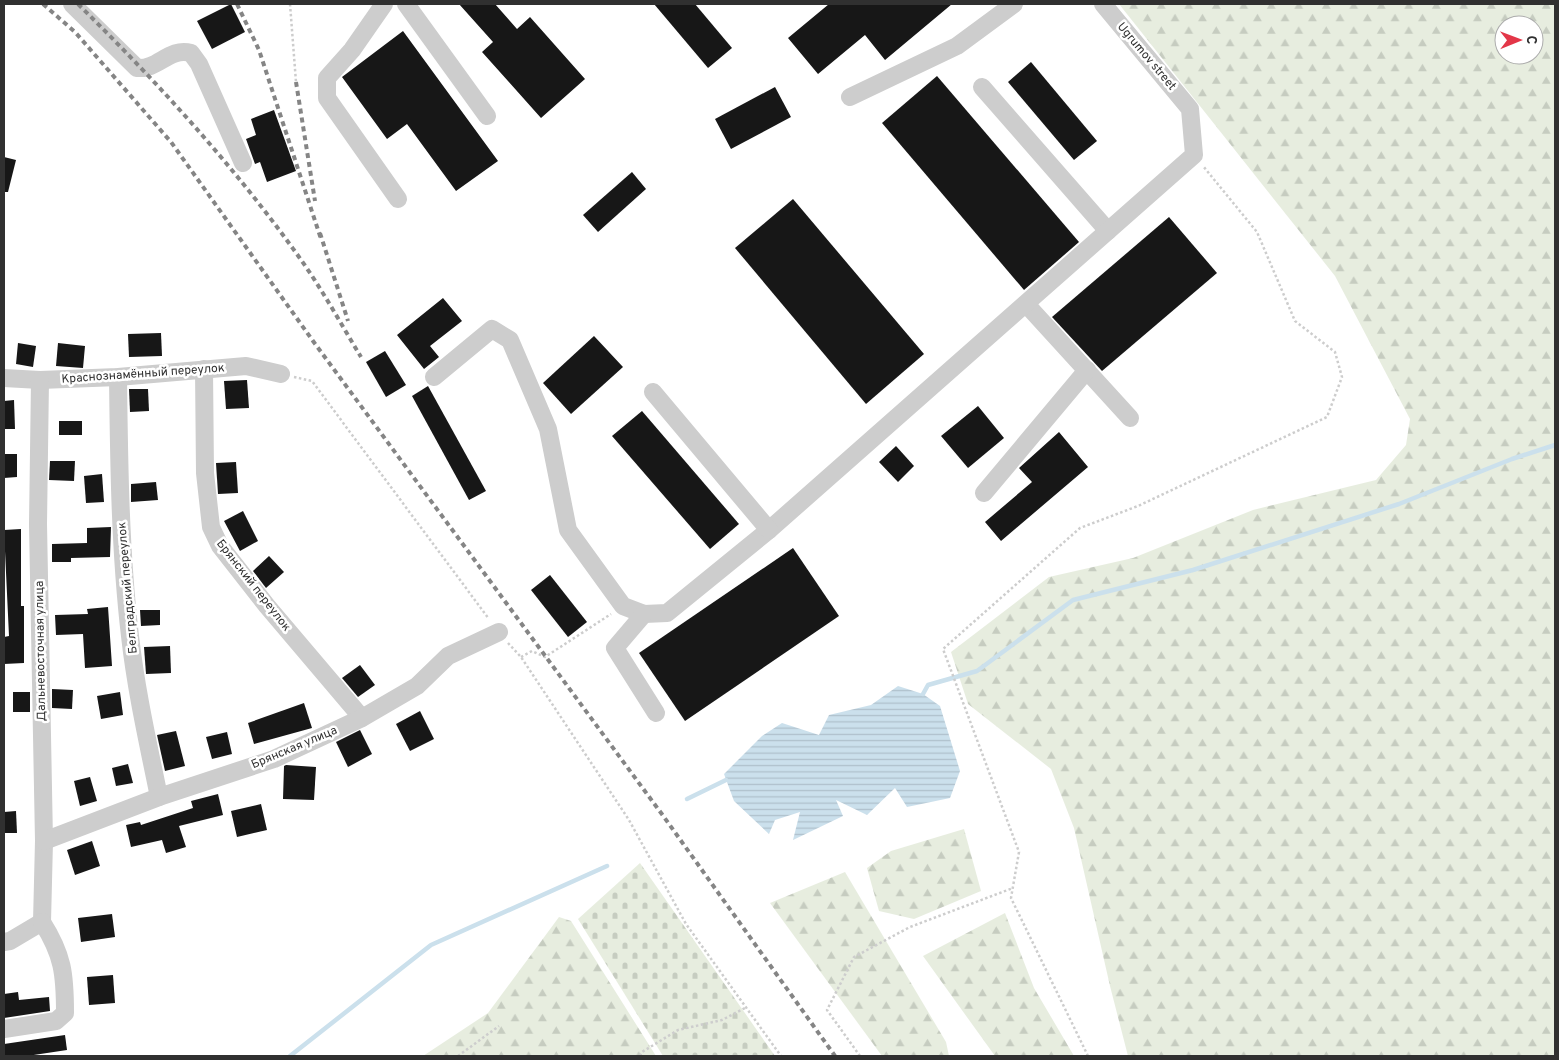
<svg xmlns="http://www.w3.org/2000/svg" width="1559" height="1060" font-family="Overpass,sans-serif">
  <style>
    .forest { fill: url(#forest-firs); fill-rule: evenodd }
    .cemetery { fill: url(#cemetery-stones) }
    .water { fill: url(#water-rules) }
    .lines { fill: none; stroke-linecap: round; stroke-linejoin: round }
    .stream { stroke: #cbe0ec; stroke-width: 4.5 }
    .building { fill: #171717 }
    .path { stroke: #cdcdcd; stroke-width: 2.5; stroke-dasharray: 2.5 2.5; stroke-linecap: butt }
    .minor { stroke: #cdcdcd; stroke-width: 18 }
    .rail { stroke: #858585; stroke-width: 4; stroke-dasharray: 5 4; stroke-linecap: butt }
    .labels { text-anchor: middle; stroke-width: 5; stroke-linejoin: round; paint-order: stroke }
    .street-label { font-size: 12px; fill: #303030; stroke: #fff }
  </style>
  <defs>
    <pattern id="forest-firs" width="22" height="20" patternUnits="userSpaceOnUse" patternTransform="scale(1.25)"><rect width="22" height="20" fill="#e7eddf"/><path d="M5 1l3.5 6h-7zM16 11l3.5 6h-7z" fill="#c6ccc0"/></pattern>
    <pattern id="cemetery-stones" width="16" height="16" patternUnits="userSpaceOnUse" patternTransform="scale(1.25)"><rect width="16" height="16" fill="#e7eddf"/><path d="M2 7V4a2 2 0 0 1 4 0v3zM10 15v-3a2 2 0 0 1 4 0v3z" fill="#c6ccc0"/></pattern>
    <pattern id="water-rules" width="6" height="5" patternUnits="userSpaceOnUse" patternTransform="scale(1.25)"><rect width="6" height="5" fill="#cbe0ec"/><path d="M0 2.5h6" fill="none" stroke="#afc0cb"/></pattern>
  </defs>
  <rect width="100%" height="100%" fill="#fff"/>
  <g class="forest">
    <path d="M1119 4H1555V1056H1128L1110 986 1074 828 1051 769 968 704 951 652 1049 577 1133 558 1253 510 1376 480 1406 445 1410 419 1335 276ZM1504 25H1534V55H1504Z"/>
    <path d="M964 829 981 891 914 919 879 911 867 868 891 851Z"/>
    <path d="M845 872 946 1042 949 1056H882L770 903Z"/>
    <path d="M1005 913 1034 988 1074 1056H995L923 956Z"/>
    <path d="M559 917 571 921 656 1056H423L488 1013Z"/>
  </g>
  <path class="cemetery" d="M640 863 775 1056H663L578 919Z"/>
  <path class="water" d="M898 686 923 694 940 706 960 771 950 798 907 807 895 788 867 815 836 800 843 816 793 840 800 812 775 820 769 834 734 801 724 774 762 736 782 723 819 735 829 715 871 705Z"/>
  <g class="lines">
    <g class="stream">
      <path d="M923 694 928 685 977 671 1073 600 1193 570 1399 504 1512 459 1555 445"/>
      <path d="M687 799 726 780"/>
      <path d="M290 1056 431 945 607 866"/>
    </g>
  </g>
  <g class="building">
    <path d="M231 4 245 32 212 49 197 21Z"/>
    <path d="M459 4H495L517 29 530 17 585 79 541 118 482 52 493 42Z"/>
    <path d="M654 4H695L732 48 708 68Z"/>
    <path d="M829 4H952L885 60 865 35 818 74 788 38Z"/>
    <path d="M403 31 498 161 456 191 407 124 387 139 342 77Z"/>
    <path d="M1031 62 1097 141 1074 160 1008 82Z"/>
    <path d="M937 76 1079 242 1024 290 882 123Z"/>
    <path d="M775 87 791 117 731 149 715 119Z"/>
    <path d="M274 110 296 171 267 182 260 162 255 164 246 139 256 135 251 119Z"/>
    <path d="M4 157 16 160 8 192H4Z"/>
    <path d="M632 172 646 189 598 232 583 215Z"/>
    <path d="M793 199 924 354 866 404 735 248Z"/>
    <path d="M1169 217 1217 273 1102 371 1052 317Z"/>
    <path d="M443 298 462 321 430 346 439 357 424 369 397 335Z"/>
    <path d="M161 333 162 356 129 357 128 334Z"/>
    <path d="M594 336 623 367 571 414 543 383Z"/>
    <path d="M18 343 36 346 33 367 16 364Z"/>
    <path d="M58 343 85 346 83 368 56 366Z"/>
    <path d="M385 351 406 385 386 397 366 362Z"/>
    <path d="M247 380 249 408 226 409 224 381Z"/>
    <path d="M428 386 486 491 469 500 412 396Z"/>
    <path d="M129 389H148L149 411 130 412Z"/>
    <path d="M14 400 15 429H4V401Z"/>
    <path d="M978 406 1004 438 968 468 941 436Z"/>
    <path d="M642 411 739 524 710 549 612 436Z"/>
    <rect x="59" y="421" width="23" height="14"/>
    <path d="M1059 432 1088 467 1001 541 985 522 1032 482 1019 468Z"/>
    <path d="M896 446 914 466 898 482 879 462Z"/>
    <path d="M4 454H17V477L4 478Z"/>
    <path d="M50 461H75L74 481 49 480Z"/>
    <path d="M236 462 238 493 218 494 216 463Z"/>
    <path d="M102 474 104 502 86 503 84 476Z"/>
    <path d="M156 482 158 500 131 502V484Z"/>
    <path d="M243 511 258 541 240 551 224 521Z"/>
    <path d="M111 527 110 557 71 558V562H52V544L87 543V528Z"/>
    <path d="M21 529V606H24V663L4 664V637L9 636 4 530Z"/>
    <path d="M793 548 839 616 685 721 639 653Z"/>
    <path d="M269 556 284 572 266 588 253 571Z"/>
    <path d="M550 575 587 622 568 637 531 590Z"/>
    <path d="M108 607 112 666 85 668 83 634 56 635 55 615 88 614 87 609Z"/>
    <path d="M140 610H160V625L141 626Z"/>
    <path d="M170 646 171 673 146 674 144 647Z"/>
    <path d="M360 665 375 685 358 697 342 678Z"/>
    <path d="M52 689 73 690 72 709 52 708Z"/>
    <rect x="13" y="692" width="17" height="20"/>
    <path d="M120 692 123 715 101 719 97 696Z"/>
    <path d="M304 703 312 728 254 744 248 723Z"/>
    <path d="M420 711 434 739 410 751 396 724Z"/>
    <path d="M360 730 372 754 348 767 336 742Z"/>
    <path d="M176 731 185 766 165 771 157 735Z"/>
    <path d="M227 732 232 754 212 759 206 737Z"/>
    <path d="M128 764 133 783 116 786 112 768Z"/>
    <path d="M286 765 316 767 314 800 283 799 284 766Z"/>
    <path d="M90 777 97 801 80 806 74 781Z"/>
    <path d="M218 794 223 815 179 826 186 847 166 853 162 840 131 847 126 825 140 822 141 825 193 808 191 801Z"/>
    <path d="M261 804 267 830 237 837 231 811Z"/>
    <path d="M16 811 17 833H4V812Z"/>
    <path d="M92 841 100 866 75 875 67 850Z"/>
    <path d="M112 914 115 937 81 942 78 918Z"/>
    <path d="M113 975 115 1003 89 1005 87 977Z"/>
    <path d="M18 992 19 1000 49 997 50 1011 4 1018V994Z"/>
    <path d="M65 1035 67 1050 27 1056H4V1044Z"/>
  </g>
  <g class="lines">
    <g class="path">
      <path d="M290 4 296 82"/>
      <path d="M294 377 312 381 489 619"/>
      <path d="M508 643 521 657 629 820 686 924 781 1056"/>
      <path d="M521 657 532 651 545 657 611 614"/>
      <path d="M458 1056 499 1026"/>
      <path d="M640 1056 642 1052 678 1030 722 1020 745 1008"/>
      <path d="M860 1056 827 1010 854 957 910 927 1013 888"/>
      <path d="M1088 1056 1011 898 1019 852 943 649 1080 528 1138 506 1327 417 1342 377 1335 352 1295 321 1257 232 1203 166"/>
    </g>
    <g class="minor">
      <path d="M72 4 137 68C158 70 169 47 191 53L199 64 243 163"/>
      <path d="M384 4 352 50 327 78V98L398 199"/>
      <path d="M406 4 487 116"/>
      <path d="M982 87 1108 231"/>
      <path d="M850 97 957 46 1014 4"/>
      <path d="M1026 304 1130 418"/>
      <path d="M204 369 205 473 211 527 220 546 267 606 362 718"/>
      <path d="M118 377C119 463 120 550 130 636 136 690 148 743 159 797"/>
      <path d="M434 377 492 329 510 340 548 429 568 530 623 606 644 614 667 613 769 530 1194 155 1190 109 1103 4"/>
      <path d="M4 378 40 380 118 377 246 366 281 374"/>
      <path d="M40 380 38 524 44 841 42 922"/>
      <path d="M653 392 769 530"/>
      <path d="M984 493 1087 370"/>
      <path d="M644 614 615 648 656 713"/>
      <path d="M44 841 159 797 274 759 362 718 417 686 448 656 499 632"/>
      <path d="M4 942 10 941 42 922"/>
      <path d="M4 1029 56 1021 65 1013C65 974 63 955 42 922"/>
    </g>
    <g class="rail">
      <path d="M43 4 75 32 171 142 313 341 664 817 835 1056"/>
      <path d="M78 4C158 83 234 166 299 257 322 289 341 324 361 357"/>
      <path d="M237 4 259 50 321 239"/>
      <path d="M296 82 315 201"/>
      <path d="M320 233 348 321"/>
    </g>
  </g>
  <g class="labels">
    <g class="street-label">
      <text transform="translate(1147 56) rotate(50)" y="4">Ugrumov street</text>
      <text transform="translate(143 373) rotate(-4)" y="4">Краснознамённый переулок</text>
      <text transform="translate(254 585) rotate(52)" y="4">Брянский переулок</text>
      <text transform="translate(127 588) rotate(-95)" y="4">Белградский переулок</text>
      <text transform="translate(40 651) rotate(-91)" y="4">Дальневосточная улица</text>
      <text transform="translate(294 747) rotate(-23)" y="4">Брянская улица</text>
    </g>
  </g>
  <rect width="1559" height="1060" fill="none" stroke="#303030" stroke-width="10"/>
  <g transform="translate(1519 40) rotate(89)"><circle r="24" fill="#ffffff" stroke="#acacac"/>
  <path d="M0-4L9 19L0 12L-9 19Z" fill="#e33648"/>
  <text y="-8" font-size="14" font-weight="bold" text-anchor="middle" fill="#303030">С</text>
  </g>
</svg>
